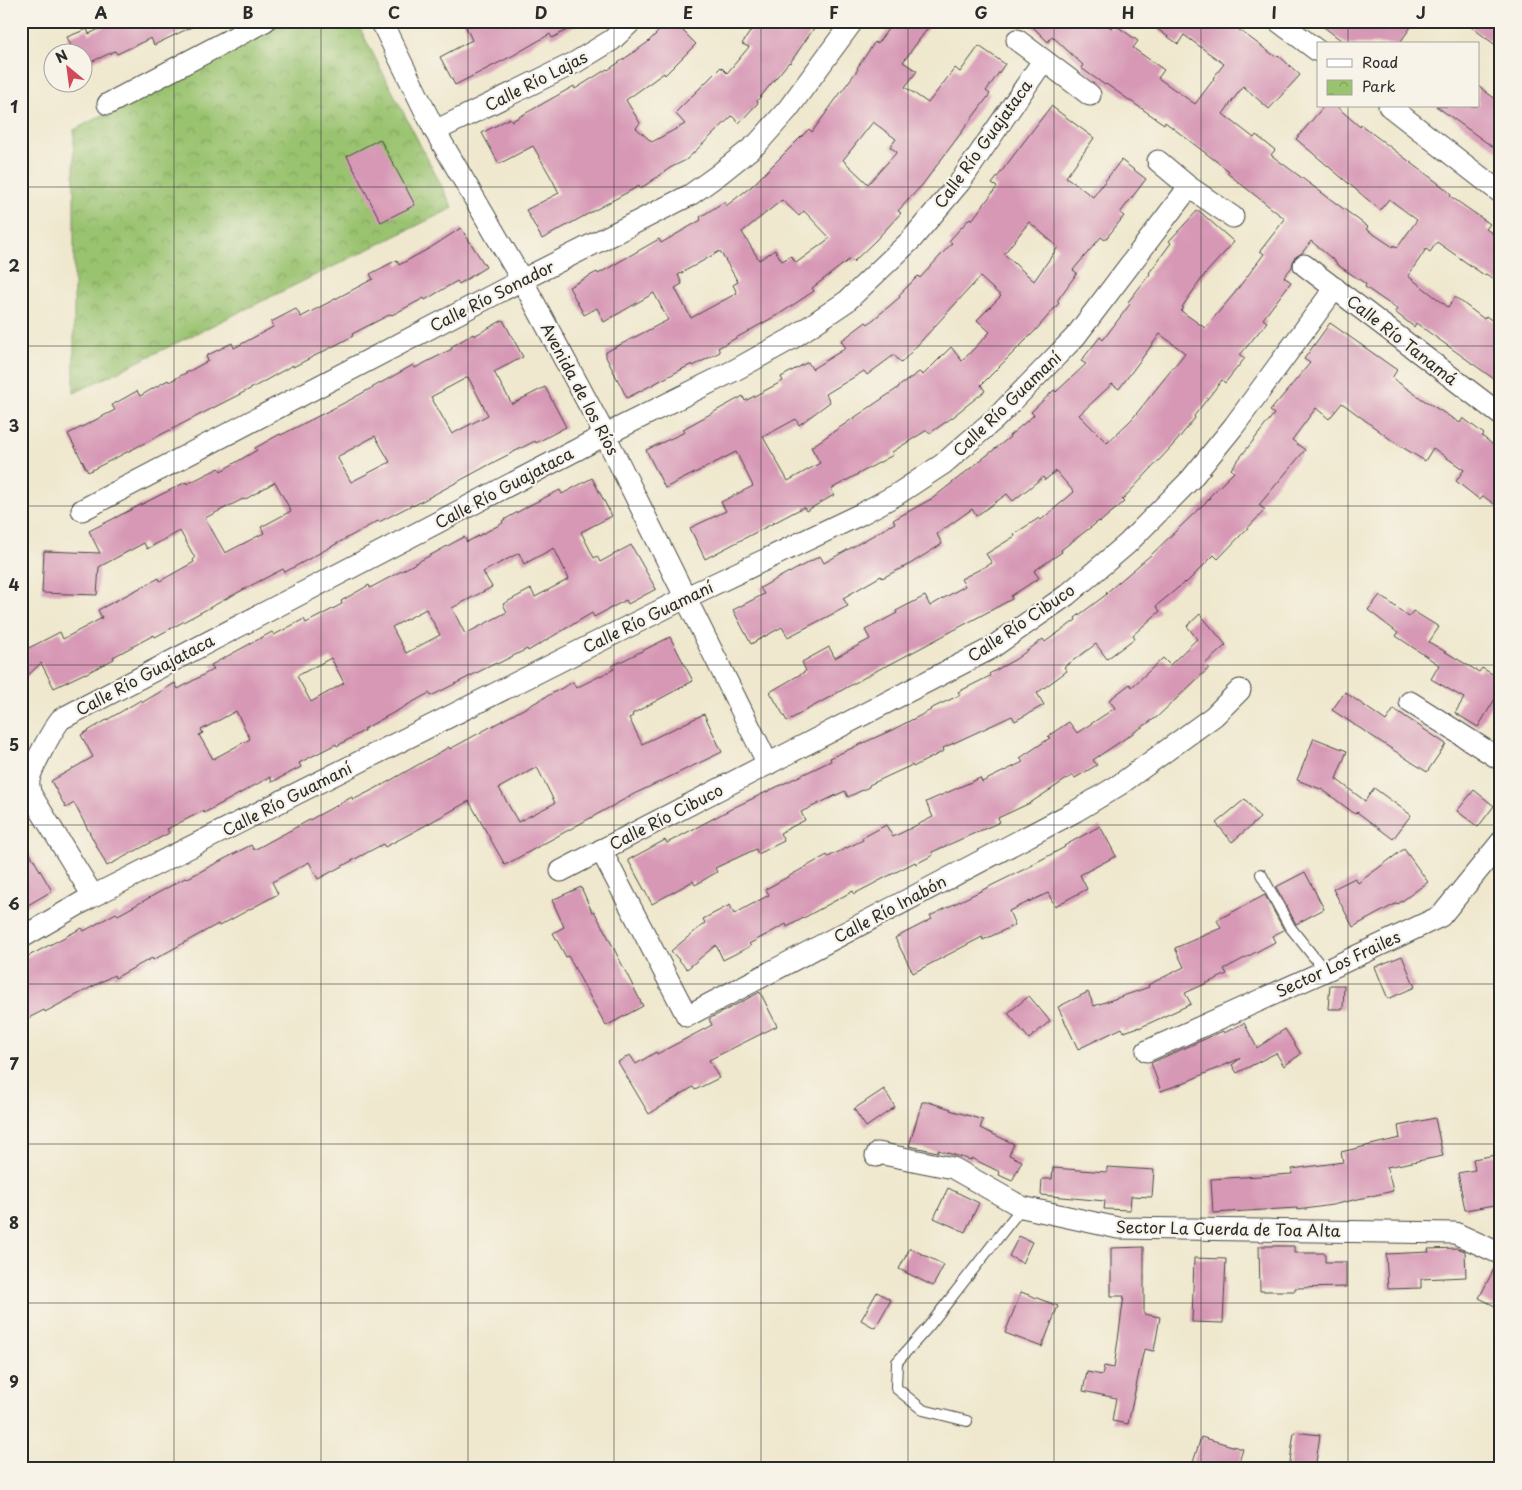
<svg xmlns="http://www.w3.org/2000/svg" width="1522" height="1490" font-family="'Playpen Sans',sans-serif">
  <style>
    .park { fill: url(#park-crowns); stroke: #62774e }
    .building { fill: #d798b5; fill-rule: evenodd }
    .lines { fill: none; stroke-linecap: round; stroke-linejoin: round }
    .service-casing { stroke: #484743; stroke-width: 12 }
    .minor-casing { stroke: #484743; stroke-width: 23 }
    .service { stroke: #fff; stroke-width: 10 }
    .minor { stroke: #fff; stroke-width: 21 }
    .grid { fill: none; stroke: #2b2b2b; stroke-width: 1; stroke-opacity: 0.55 }
    .labels { text-anchor: middle; stroke-width: 4.5; stroke-linejoin: round; paint-order: stroke }
    .street-label { font-size: 16px; fill: #2b2b2b; stroke: #f7f3e8 }
    .neatline { fill: none; stroke: #2b2b2b; stroke-width: 2 }
    .grid-label { font-size: 16px; text-anchor: middle; font-weight: bold; fill: #2b2b2b }
  </style>
  <defs>
    <pattern id="park-crowns" width="20" height="18" patternUnits="userSpaceOnUse" patternTransform="scale(1.25)"><rect width="20" height="18" fill="#9ac370"/><path d="M2 6a3 3 0 1 1 6 0M12 15a3 3 0 1 1 6 0" fill="none" stroke="#7e9f5c"/></pattern>
  </defs>
  <rect width="100%" height="100%" fill="#f7f3e8"/>
  <filter id="ink" filterUnits="userSpaceOnUse"><feTurbulence type="fractalNoise" baseFrequency=".02" numOctaves="2"/><feDisplacementMap in="SourceGraphic" scale="10" xChannelSelector="R" yChannelSelector="G"/><feConvolveMatrix kernelMatrix="1 2 1 2 8 2 1 2 1" color-interpolation-filters="sRGB"/></filter>
  <filter id="wash" filterUnits="userSpaceOnUse"><feTurbulence type="fractalNoise" baseFrequency=".0096" numOctaves="4" result="noise"/><feDisplacementMap in="SourceGraphic" scale="20" xChannelSelector="R" yChannelSelector="G"/><feGaussianBlur stdDeviation="1.12" result="paint"/><feColorMatrix in="noise" values="0 0 0 0 0 0 0 0 0 0 0 0 0 0 0 0 0 1.4 0 .05"/><feComposite in="paint" operator="in"/></filter>
  <g filter="url(#wash)">
    <rect width="100%" height="100%" fill="#efe8ce"/>
    <path class="park" d="M280 21H356L453 208 74 393V130Z"/>
    <g id="blocks">
      <g class="building">
        <path d="M115 21H204L154 45 151 38 117 54 115 51 82 66V52H74L67 37 87 29 89 34Z"/>
        <path d="M463 21H584L552 38 550 34 514 55 455 85 440 57 472 40Z"/>
        <path d="M669 21H673L696 44 665 75 664 73 626 100 640 123 636 128 652 142 685 124 675 113 721 67 727 73 749 47 742 44 757 21H819L790 63 789 62 757 101 758 103 739 123 732 116 686 160 670 168 640 189 639 186 542 239 526 210 559 193 552 179 533 146 499 164 482 133 510 118 512 121 574 86 575 89 607 69 608 70 647 43Z"/>
        <path d="M894 21H933L903 62 917 71 905 87 928 103 955 68 960 72 979 46 1005 64 986 91 990 94 923 184 898 211 901 213 876 240 853 262 850 259 812 288 814 291 781 313 718 348 720 352 693 366 692 364 627 398 606 357V352L668 320 654 293 604 322 597 308 584 315 569 287 597 272 598 274 659 239 661 243 701 220 700 217 724 202 726 206 752 186 809 129 812 132 858 69 857 68 875 42 877 44ZM873 122 896 139 890 147 897 152 868 184 843 160ZM782 200 799 216 804 211 830 238 796 263 791 256 782 261 775 250 759 260 742 232ZM720 251 738 282 733 285 737 293 691 318 675 288 682 284 678 275Z"/>
        <path d="M1027 21H1103L1111 28 1114 24 1138 41 1133 48 1164 70 1158 78 1195 104 1214 79 1213 78 1224 64 1184 35 1178 44 1146 21H1244L1238 29 1276 57 1278 55 1300 75 1269 109 1243 86 1223 114 1254 138 1256 135 1275 150 1271 155 1368 227 1366 229 1393 247 1394 245 1397 248 1417 220 1389 199 1380 210 1296 139 1324 106H1336L1360 127 1361 125 1442 186 1451 194 1450 196 1490 224 1486 229 1501 239V284L1486 274 1484 275 1437 242 1430 252 1426 249 1408 276 1448 307 1455 297 1484 319 1486 316 1501 327V384L1416 323 1414 327 1395 312 1397 309 1365 287 1366 284 1336 264 1337 263 1311 241 1302 253 1294 258 1292 267 1284 277 1291 282 1263 319 1267 322 1240 355 1245 358 1225 383 1222 380 1194 416 1195 418 1175 443 1122 500 1124 502 1100 522 1099 521 1061 550 1062 552 1034 571 1039 578 1011 596 1012 599 885 667V666L787 721 770 692 806 671 802 662 829 647 835 658 870 639 865 630 897 613 896 611 925 596 930 606 965 586 961 579 992 563 986 554 1015 536 1014 534 1039 518 1041 520 1074 492 1056 471 1045 480 1043 477 1013 501 1007 494 976 516 972 509 937 534 942 544 910 564 882 578 881 576 843 598 848 606 788 637 782 627 751 644 733 610 764 594 760 588 789 572V573L820 556 824 563 895 523 893 520 933 498 1010 437 1009 436 1034 415 1031 412 1054 390 1056 392 1086 364 1081 361 1100 337 1103 340 1130 304 1128 302 1150 274 1149 273 1171 243 1169 241 1198 210 1234 242 1205 274 1182 307 1184 308 1181 311 1205 328 1233 295 1264 254 1260 251 1285 219 1227 173 1229 171 1165 122 1164 124 1106 84 1105 85 1081 68 1083 65 1052 36 1048 42ZM1160 334 1185 353 1132 419 1107 443 1079 415 1112 384 1119 389Z"/>
        <path d="M1316 21H1415L1399 44H1346Z"/>
        <path d="M1463 21H1501V49Z"/>
        <path d="M1478 86 1501 103V153L1436 106H1478Z"/>
        <path d="M1051 106 1094 138 1066 177 1093 197 1121 160 1146 179 1120 213 1124 216 1105 240 1101 237 1073 270 1077 273 1057 301 1059 303 1035 331 981 385 985 391 956 414V415L930 433 927 430 892 452 893 455 831 489 834 495 806 511 804 507 705 559 690 528 726 511 721 502 753 486 736 452 665 488 646 450 685 432 683 429 743 396 745 401 783 381 781 377 808 362 812 369 846 348 841 341 866 322 868 324 900 297 899 295 918 276 920 278 952 243 949 241 970 218 972 220 997 187 992 184ZM1029 222 1058 247 1034 281 1004 254ZM980 277 1001 296 977 320 990 332 962 361 951 347 923 375 919 372 898 387V388L811 447 820 463 788 481 763 437 796 419 799 425 830 402 826 394 864 371 867 375 894 355 901 363Z"/>
        <path d="M380 139 415 205 381 222 347 156Z"/>
        <path d="M461 228 486 267 459 284 457 281 425 300 424 298 392 315 391 314 352 334 353 336 332 347 293 367V365L254 387 88 472 68 434 115 410 112 405 137 391 140 396 168 380 169 382 208 361 206 356 232 343 234 348 273 327 271 322 296 309 301 317 373 279 370 274 397 260 399 265 430 248Z"/>
        <path d="M503 320 523 357 494 372 512 404 545 387 566 427 536 443 535 441 496 461 413 506 412 505 379 522 378 521 285 572 283 569 250 586 155 637 154 635 113 657 114 659 85 674V673L54 688 41 663 21 682V652L60 632 63 639 102 618 98 610 159 578 160 581 194 562 193 560 195 558 180 531 147 549 144 543 99 567 97 595 42 593 44 551 100 553 89 531 186 482 187 484 219 468 221 471 257 450 255 448 280 434 281 435 348 401 413 365 415 368 452 349 451 347 473 334 474 336ZM468 377 488 415 452 434 431 397ZM375 436 390 462 351 482 337 457ZM275 482 291 511 261 527 264 533 225 553 205 518 243 499 244 500Z"/>
        <path d="M1330 323 1397 370 1392 378 1422 399 1460 423 1463 418 1484 434 1482 436 1501 451V509L1483 496 1480 500 1456 481 1464 470 1433 448 1425 461 1394 442 1342 403 1329 419 1316 408 1292 440 1305 450 1259 505 1265 510 1218 559 1214 555 1186 583 1185 582 1156 606 1160 611 1133 635 1135 638 1107 659 1096 644 1064 667 1067 671 1037 693 1044 705 1015 721 1012 716 943 748 944 751 913 767 912 765 869 785V787L848 797 845 791 801 812 805 820 780 833 784 841 758 854 756 849 715 868 717 872 695 885 693 881 652 904 628 860 665 840 667 843 735 807 831 761 830 758 892 730 931 710 930 709 960 695 958 692 990 676 989 674 1016 659 1043 639 1045 642 1076 620 1075 618 1107 594 1106 593 1152 554 1210 498 1209 497 1234 472 1231 469 1274 414 1270 411 1310 363 1304 359Z"/>
        <path d="M592 478 612 516 581 532 594 558 597 556 600 562 631 545 656 589 628 604 626 600 594 617 592 613 528 651 527 649 497 664 496 663 431 696 429 693 364 729 365 730 337 746 336 744 299 763 301 767 272 782 270 777 204 813 203 811 167 829 169 833 107 866 74 803 66 808 51 781 93 757 81 735 141 700 143 702 175 683 178 689 214 669 211 665 272 632 274 635 304 619 306 623 342 604 341 601 369 585 370 588 464 537 467 542 503 523 502 521 532 504 560 490 562 494ZM554 548 569 579 535 597 531 589 503 604 507 612 465 634 452 608 492 587 483 572 519 553 524 564ZM426 609 440 635 406 653 392 627ZM331 658 344 683 311 702 297 676ZM236 711 250 739 213 759 199 735 203 733 201 730Z"/>
        <path d="M1380 595 1409 617 1413 611 1439 627 1429 642 1479 672 1482 668 1501 679V689L1478 727 1455 713 1464 698 1431 679 1439 665 1396 636 1398 633 1368 610Z"/>
        <path d="M1200 614 1226 645 1205 664 1209 668 1157 717 1093 760 1097 765 1075 778 1073 775 1030 803 998 818 1000 822 932 852 933 855 916 864 915 862 854 894 853 891 787 927 786 924 749 944 751 946 723 960 716 945 687 969 671 951 705 923 703 919 730 905 734 914 769 895 766 889 827 855 828 857 863 840 862 838 886 825 893 837 933 817 926 802 980 778 982 782 1023 762 1020 758 1050 738 1048 736 1069 722 1077 733 1115 708 1109 700 1130 684 1132 687 1163 658 1170 665 1197 639 1187 626Z"/>
        <path d="M670 637 693 681 632 714 633 716 629 718 642 744 704 714 722 752 634 794 505 865 469 801 417 830 385 847 383 844 318 879 309 862 272 882 278 894 219 926 218 924 153 960 152 958 115 978 114 975 45 1012 44 1010 21 1022V960L82 928 84 931 116 913 118 915 185 878 186 879 251 845 254 850 352 797 353 800 386 783 449 747 450 749 573 682 576 688 614 669 612 666ZM537 767 555 803 518 822 499 788Z"/>
        <path d="M1345 692 1386 721 1394 709 1446 744 1427 772 1332 710Z"/>
        <path d="M1314 738 1347 751 1336 779 1365 801 1374 788 1411 815 1393 839 1357 812 1355 814 1323 790 1297 780Z"/>
        <path d="M1474 790 1494 806 1478 827 1457 811Z"/>
        <path d="M1245 799 1260 818 1232 842 1216 823Z"/>
        <path d="M1100 826 1116 856 1080 875 1087 889 1055 906 1048 893 1009 911 1015 925 983 940 982 937 913 973 895 938 932 919 930 916 1033 865V864L1065 847 1064 846Z"/>
        <path d="M21 838 52 891 21 909Z"/>
        <path d="M1404 849 1428 882 1398 904 1397 903 1353 927 1333 889 1355 878 1358 883Z"/>
        <path d="M1305 872 1324 909 1296 924 1276 887Z"/>
        <path d="M581 887 592 912 594 911 607 935 643 1006 606 1026 568 956 566 957 553 933 564 927 552 900Z"/>
        <path d="M1265 895 1284 930 1272 936 1275 942 1224 969 1227 974 1185 993 1191 1004 1139 1028V1027L1124 1032 1122 1028 1078 1049 1058 1007 1088 992 1094 1006 1149 987 1148 985 1184 967 1175 948 1221 928 1217 920Z"/>
        <path d="M1402 956 1415 987 1388 999 1375 967Z"/>
        <path d="M1330 985H1344L1343 1009H1328Z"/>
        <path d="M760 992 777 1026 709 1060 719 1078 695 1090 693 1087 649 1114 618 1062 630 1055 636 1064 656 1052 657 1054 712 1025 709 1019Z"/>
        <path d="M1029 996 1050 1021 1029 1039 1008 1013Z"/>
        <path d="M1244 1023 1257 1048 1285 1029 1301 1054 1284 1066 1276 1053 1237 1073 1232 1065 1241 1058 1181 1084 1161 1091 1151 1063 1223 1031 1224 1033Z"/>
        <path d="M884 1089 895 1107 866 1127 854 1109Z"/>
        <path d="M922 1102H928L951 1109 950 1110 983 1120 980 1128 1014 1144 1009 1155 1022 1161 1012 1181 999 1175 1000 1172 971 1158V1160L938 1150V1152L909 1146Z"/>
        <path d="M1435 1118 1443 1156 1387 1167 1393 1191 1332 1205 1298 1210 1297 1208 1213 1213 1211 1179 1292 1174V1169L1343 1162 1341 1152 1400 1138 1398 1126Z"/>
        <path d="M1496 1155 1501 1183V1204L1465 1210 1458 1173 1475 1170 1473 1159Z"/>
        <path d="M1107 1167 1154 1170 1152 1197 1131 1196 1130 1210 1104 1209 1105 1201 1041 1195 1042 1179H1052L1053 1168 1107 1172Z"/>
        <path d="M948 1188 979 1203 965 1232 934 1218Z"/>
        <path d="M1019 1236 1032 1242 1022 1263 1009 1256Z"/>
        <path d="M1259 1246H1294V1253H1325V1262H1346V1287L1295 1288V1291H1260Z"/>
        <path d="M1144 1247V1314L1160 1317 1154 1351 1144 1349 1128 1424 1112 1421 1116 1398 1083 1391 1087 1372 1102 1375 1104 1366 1114 1368 1124 1296H1111V1248Z"/>
        <path d="M910 1248 944 1265 933 1286 899 1269Z"/>
        <path d="M1457 1248 1465 1251 1466 1277 1421 1279V1288L1388 1289 1386 1254 1429 1252 1428 1249Z"/>
        <path d="M1194 1258 1226 1259 1223 1323 1192 1322Z"/>
        <path d="M1496 1265 1501 1266V1309L1479 1298Z"/>
        <path d="M877 1292 891 1300 875 1328 861 1320Z"/>
        <path d="M1021 1292 1058 1306 1042 1347 1005 1333Z"/>
        <path d="M1294 1432 1320 1435 1315 1469H1289Z"/>
        <path d="M1201 1437 1243 1449 1237 1469H1191Z"/>
      </g>
    </g>
  </g>
  <g filter="url(#ink)">
    <use href="#blocks" fill-opacity="0" stroke="#484743" stroke-width="1"/>
    <g class="lines">
      <g class="service-casing">
        <g id="service">
          <path d="M1261 874 1290 927 1325 971"/>
          <path d="M967 1421 923 1410 896 1388 897 1362 929 1326 1022 1207"/>
        </g>
      </g>
      <g class="minor-casing">
        <g id="minor">
          <path d="M381 21 435 131 522 280 605 435 768 764"/>
          <path d="M1278 21 1318 51"/>
          <path d="M1017 40 1090 95"/>
          <path d="M108 104 265 21"/>
          <path d="M1389 106 1501 193"/>
          <path d="M435 131 576 62 612 40 632 21"/>
          <path d="M1158 161 1189 187 1233 217"/>
          <path d="M1304 265 1501 415"/>
          <path d="M82 510 522 280 690 195 718 175 758 143 788 109 853 21"/>
          <path d="M1410 702 1501 760"/>
          <path d="M601 850 687 1016 1076 811 1119 785 1214 716 1240 690"/>
          <path d="M561 871 990 649 1067 595 1127 544 1191 479 1234 426 1335 288"/>
          <path d="M93 896 30 793C30 789 28 784 29 781 30 770 54 727 61 719L605 435 735 370 791 339 847 301 911 240 960 182 1043 61"/>
          <path d="M21 938 93 896 687 597 861 514 896 495 943 464 996 418 1075 337 1189 187"/>
          <path d="M1147 1051 1325 971 1441 916 1501 842"/>
          <path d="M876 1156 878 1153 953 1168 1022 1207 1118 1228 1455 1233 1501 1254"/>
        </g>
      </g>
      <use href="#service" class="service"/>
      <use href="#minor" class="minor"/>
    </g>
  </g>
  <path class="grid" d="M174 21V1469M321 21V1469M468 21V1469M614 21V1469M761 21V1469M908 21V1469M1054 21V1469M1201 21V1469M1348 21V44M1348 106V1469M21 187H1501M21 346H1501M21 506H1501M21 665H1501M21 825H1501M21 984H1501M21 1144H1501M21 1303H1501"/>
  <g class="labels">
    <g class="street-label">
      <text transform="translate(536 81) rotate(-27)" y="6">Calle Río Lajas</text>
      <text transform="translate(983 144) rotate(-54)" y="6">Calle Río Guajataca</text>
      <text transform="translate(492 296) rotate(-27)" y="6">Calle Río Sonador</text>
      <text transform="translate(1402 340) rotate(38)" y="6">Calle Río Tanamá</text>
      <text transform="translate(580 389) rotate(62)" y="6">Avenida de los Ríos</text>
      <text transform="translate(1007 404) rotate(-44)" y="6">Calle Río Guamaní</text>
      <text transform="translate(504 488) rotate(-28)" y="6">Calle Río Guajataca</text>
      <text transform="translate(648 617) rotate(-26)" y="6">Calle Río Guamaní</text>
      <text transform="translate(1021 623) rotate(-34)" y="6">Calle Río Cibuco</text>
      <text transform="translate(145 675) rotate(-28)" y="6">Calle Río Guajataca</text>
      <text transform="translate(287 799) rotate(-27)" y="6">Calle Río Guamaní</text>
      <text transform="translate(666 817) rotate(-27)" y="6">Calle Río Cibuco</text>
      <text transform="translate(890 909) rotate(-28)" y="6">Calle Río Inabón</text>
      <text transform="translate(1338 964) rotate(-25)" y="6">Sector Los Frailes</text>
      <text transform="translate(1228 1229) rotate(1)" y="6">Sector La Cuerda de Toa Alta</text>
    </g>
  </g>
  <rect width="1522" height="1490" fill="none" stroke="#f7f3e8" stroke-width="55"/>
  <rect x="1317" y="42" width="162" height="65" fill="#f7f3e8" stroke="#a5a39c"/>
  <rect x="1327" y="59" width="25" height="8" fill="#ffffff" stroke="#a5a39c"/>
  <text x="1362" y="68" font-size="15" fill="#2b2b2b">Road</text>
  <rect x="1327" y="80" width="25" height="15" fill="url(#park-crowns)" stroke="#a5a39c"/>
  <text x="1362" y="92" font-size="15" fill="#2b2b2b">Park</text>
  <g transform="translate(68 68) rotate(331)"><circle r="24" fill="#f7f3e8" stroke="#a5a39c"/>
  <path d="M0-4L9 19L0 12L-9 19Z" fill="#d1495b"/>
  <text y="-8" font-size="14" font-weight="bold" text-anchor="middle" fill="#2b2b2b">N</text>
  </g>
  <rect x="28" y="28" width="1466" height="1434" class="neatline"/>
  <g class="grid-label">
    <text x="101" y="19">A</text>
    <text x="248" y="19">B</text>
    <text x="394" y="19">C</text>
    <text x="541" y="19">D</text>
    <text x="688" y="19">E</text>
    <text x="834" y="19">F</text>
    <text x="981" y="19">G</text>
    <text x="1128" y="19">H</text>
    <text x="1274" y="19">I</text>
    <text x="1421" y="19">J</text>
    <text x="14" y="113">1</text>
    <text x="14" y="272">2</text>
    <text x="14" y="432">3</text>
    <text x="14" y="591">4</text>
    <text x="14" y="751">5</text>
    <text x="14" y="910">6</text>
    <text x="14" y="1070">7</text>
    <text x="14" y="1229">8</text>
    <text x="14" y="1388">9</text>
  </g>
</svg>
